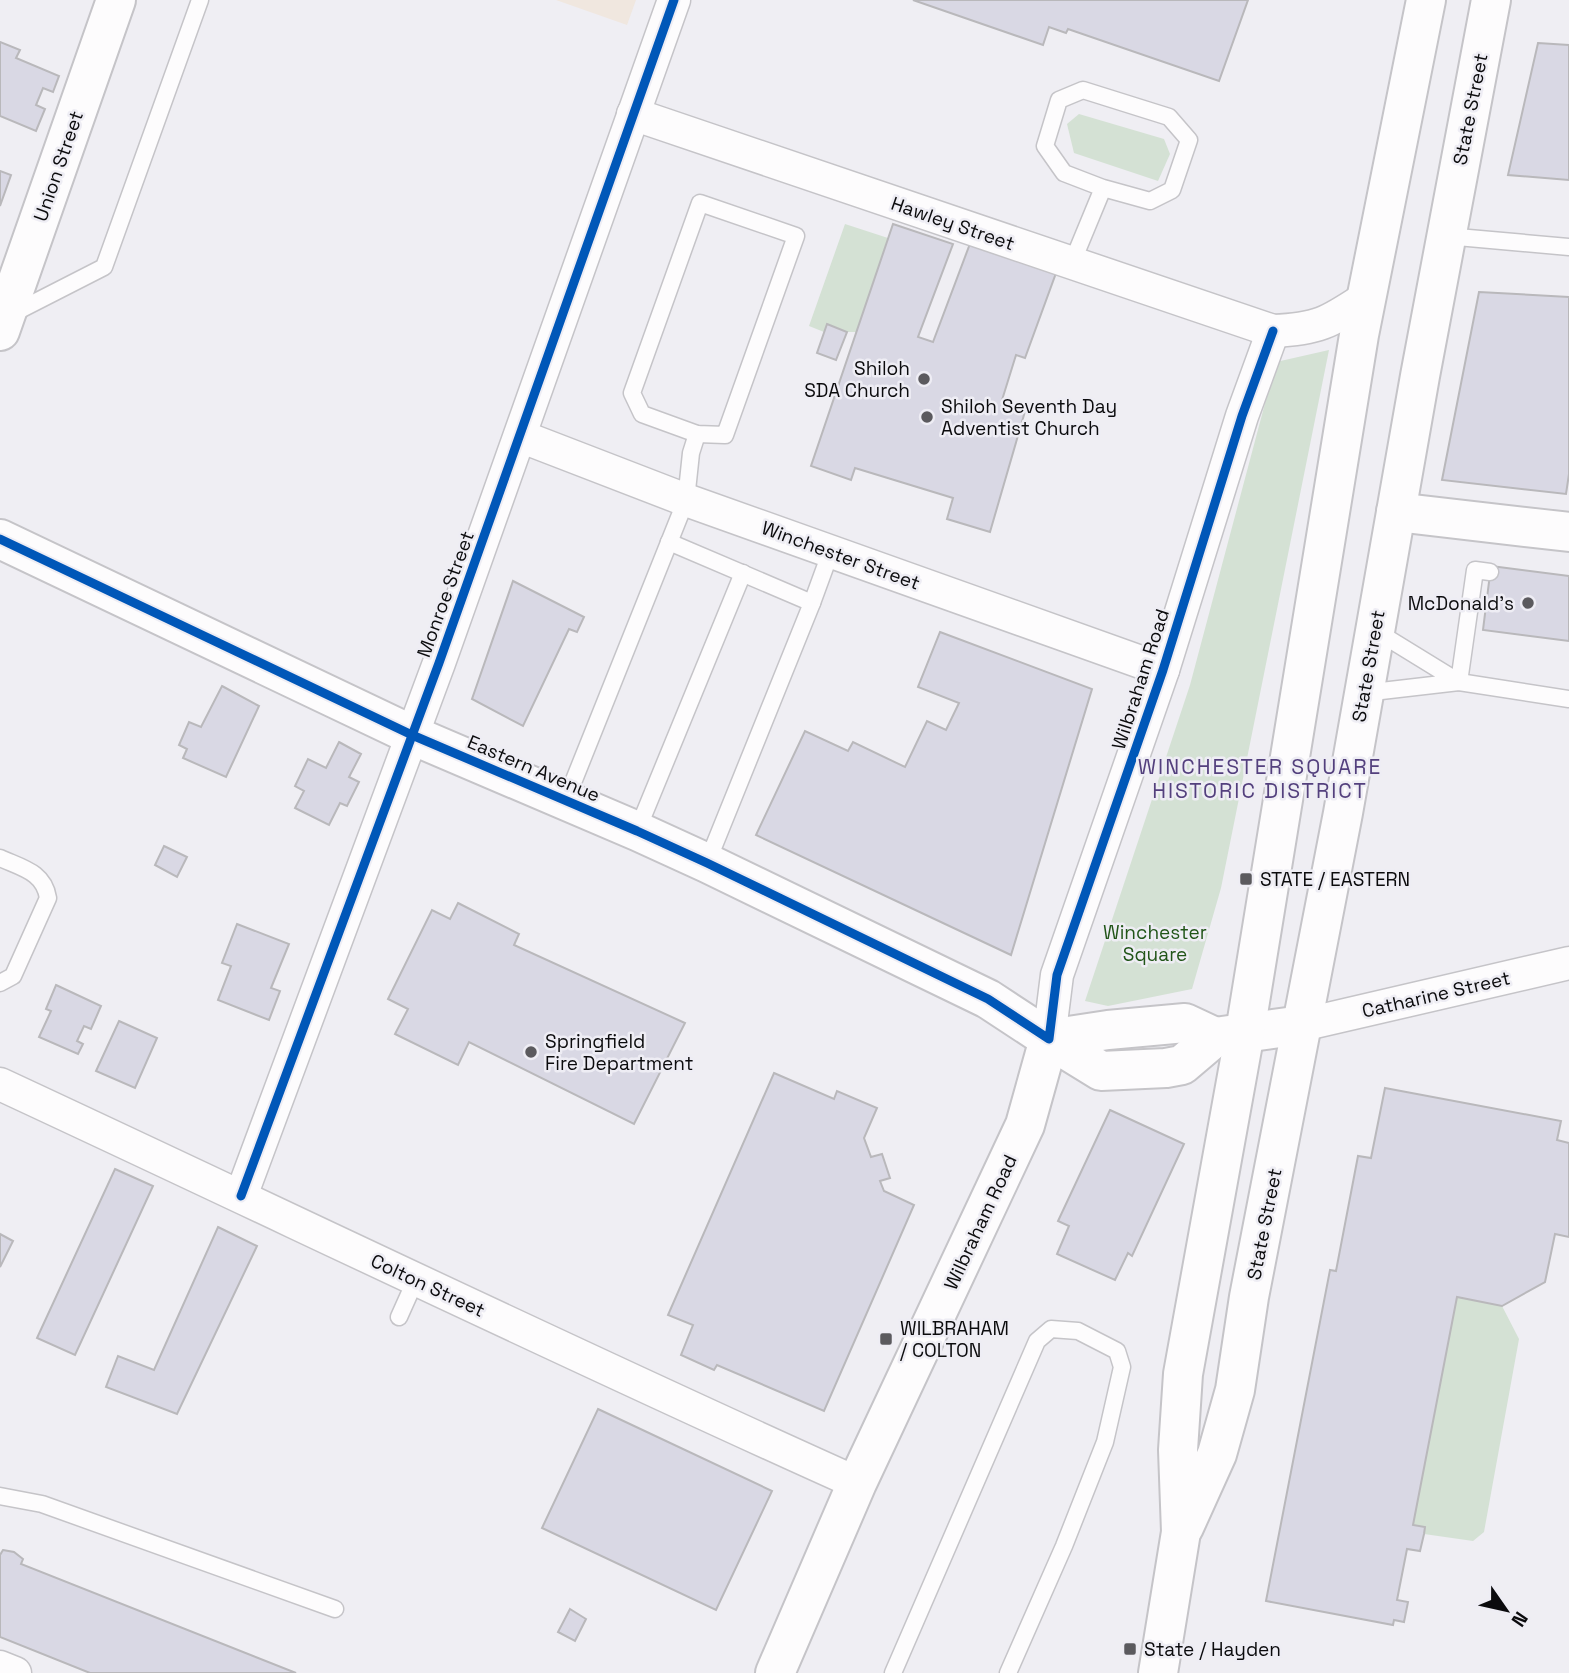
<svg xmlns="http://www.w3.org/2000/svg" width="1569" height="1673" font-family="'Space Grotesk',sans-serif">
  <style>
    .education { fill: #f0e7df }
    .green { fill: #d4e1d4 }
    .building { fill: #d9d8e4; stroke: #b9b8bb; stroke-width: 2 }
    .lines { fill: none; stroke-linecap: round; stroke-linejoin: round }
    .service-casing { stroke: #c5c4c8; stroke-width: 19 }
    .minor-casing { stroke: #c5c4c8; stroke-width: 35 }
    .tertiary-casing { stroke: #c5c4c8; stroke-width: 42 }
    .secondary-casing { stroke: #c5c4c8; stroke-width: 42 }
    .primary-casing { stroke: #c5c4c8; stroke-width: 42 }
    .service { stroke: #fdfcfd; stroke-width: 16 }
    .minor { stroke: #fdfcfd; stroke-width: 32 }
    .tertiary { stroke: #fdfcfd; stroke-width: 38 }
    .secondary { stroke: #fdfcfd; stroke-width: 38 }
    .primary { stroke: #fdfcfd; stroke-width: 38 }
    .cycleway-casing { stroke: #eeedf4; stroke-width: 13 }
    .cycleway { stroke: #0057b8; stroke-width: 9 }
    .poi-dot { fill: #5b5a5e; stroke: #eeedf4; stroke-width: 2.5 }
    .labels { text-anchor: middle; stroke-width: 5; stroke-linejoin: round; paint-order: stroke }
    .street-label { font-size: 19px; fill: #0b0b0d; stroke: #eeedf4 }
    .poi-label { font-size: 19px; fill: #0b0b0d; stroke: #eeedf4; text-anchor: start }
    .park-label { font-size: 19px; fill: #215518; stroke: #eeedf4 }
    .neighbourhood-label { font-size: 21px; letter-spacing: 2px; fill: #53407d; stroke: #eeedf4 }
  </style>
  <rect width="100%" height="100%" fill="#efeef3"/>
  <path class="education" d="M556 0H636L627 25Z"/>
  <g class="green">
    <path d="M1079 114 1164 139 1170 154 1158 181 1074 153 1067 124Z"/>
    <path d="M845 224 888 238 856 332H847L828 325 824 332 809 326Z"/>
    <path d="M1329 350 1221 888 1192 989 1108 1006 1085 1001 1190 685 1276 362Z"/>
    <path d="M1457 1297 1502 1306 1519 1339 1484 1532 1473 1541 1424 1534 1425 1527 1413 1525Z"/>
  </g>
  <g class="building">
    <path d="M913 0H1248L1219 81 1068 29 1066 33 1049 27 1043 45Z"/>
    <path d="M0 42 20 50 16 58 59 76 53 92 43 88 36 105 45 109 36 131 0 116Z"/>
    <path d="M1538 43 1569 45V180L1508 175Z"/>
    <path d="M0 171 11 175 0 206Z"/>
    <path d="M893 224 953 244 918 337 933 342 971 241 1056 273 1025 358 1016 355 1002 400 1026 408 990 532 947 519 953 498 855 468 851 480 811 466Z"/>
    <path d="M1479 292 1569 297V474L1566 494 1442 480Z"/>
    <path d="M827 324 847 332 836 360 817 353Z"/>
    <path d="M1491 566 1569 576V641L1483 630Z"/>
    <path d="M513 581 584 617 577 632 569 629 523 726 472 699Z"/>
    <path d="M940 632 1092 689 1011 955 756 835 805 731 848 751 853 742 905 767 927 721 946 730 959 703 918 687Z"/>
    <path d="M222 686 259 706 226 777 183 758 187 749 179 745 189 722 201 727Z"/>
    <path d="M339 742 361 754 349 777 359 782 347 806 340 803 329 825 295 808 304 791 295 786 308 759 326 768Z"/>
    <path d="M164 846 187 857 177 877 155 865Z"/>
    <path d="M458 903 519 934 514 945 685 1023 634 1124 469 1042 458 1065 395 1034 408 1009 388 999 432 910 450 919Z"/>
    <path d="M237 924 289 944 271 988 280 991 269 1020 218 1000 231 966 222 963Z"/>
    <path d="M56 985 101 1006 91 1029 84 1026 77 1041 83 1044 78 1054 39 1037 51 1011 46 1009Z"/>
    <path d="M119 1021 157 1038 135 1088 96 1071Z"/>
    <path d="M774 1073 834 1099 837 1091 877 1108 864 1138 871 1157 882 1154 890 1178 880 1181 884 1191 914 1205 824 1411 717 1365 714 1370 681 1355 693 1325 668 1315Z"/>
    <path d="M1385 1088 1561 1121 1557 1140 1569 1143V1237L1555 1234 1545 1282 1502 1306 1457 1297 1413 1525 1425 1527 1424 1534 1420 1551 1407 1549 1397 1600 1408 1602 1404 1622 1394 1620 1393 1625 1266 1601 1330 1270 1336 1271 1358 1156 1371 1158Z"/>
    <path d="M1110 1110 1184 1144 1132 1256 1128 1253 1115 1280 1057 1254 1069 1226 1058 1221Z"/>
    <path d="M115 1169 153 1186 75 1355 37 1338Z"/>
    <path d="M218 1227 257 1246 177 1414 106 1387 118 1356 154 1370Z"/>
    <path d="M0 1234 13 1241 0 1267Z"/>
    <path d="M598 1409 772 1491 716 1610 542 1528Z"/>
    <path d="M3 1550 14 1552 23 1559 21 1564 296 1673H90L0 1637V1555Z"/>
    <path d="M570 1609 586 1619 575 1641 558 1632Z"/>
  </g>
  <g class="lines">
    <g class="service-casing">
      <g id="service">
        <path d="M700 203 796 236 725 435 697 434 642 414 632 393Z"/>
        <path d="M1446 236 1569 247"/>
        <path d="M1072 263 1103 188 1150 201 1172 190 1189 140 1169 117 1083 90 1059 100 1045 146 1064 173 1103 188"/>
        <path d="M10 315 104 267 200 0"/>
        <path d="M669 542 812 603 707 863"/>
        <path d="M1490 572 1475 570 1459 682 1569 699"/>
        <path d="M812 603 831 551"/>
        <path d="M1364 693 1459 682 1376 631"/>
        <path d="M566 800 686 500 691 453 697 434"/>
        <path d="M637 831 743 573"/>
        <path d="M0 858C22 868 44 872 48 898L13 976 0 983"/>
        <path d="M399 1317 416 1279"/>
        <path d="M0 1496 42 1504 335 1609"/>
        <path d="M893 1673 1037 1341 1051 1329 1078 1331 1117 1351 1122 1367 1105 1442 1064 1546 1008 1673"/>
      </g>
    </g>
    <g class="minor-casing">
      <g id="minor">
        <path d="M633 114 1273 331C1320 329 1329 322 1367 297"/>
        <path d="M520 436 686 500 1163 670"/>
        <path d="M1302 1025 1569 963"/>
        <path d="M1049 1039 1057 975 1163 670 1242 416 1273 331"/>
        <path d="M0 1084C286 1217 569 1354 857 1483"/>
        <path d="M241 1196 439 663 674 0"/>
        <path d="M0 1667 15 1673"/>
      </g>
    </g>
    <g class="tertiary-casing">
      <g id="tertiary">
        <path d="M0 331 116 0"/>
        <path d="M1396 512 1569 532"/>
        <path d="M0 539 412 735 637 831 707 863 988 999 1049 1039"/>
      </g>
    </g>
    <g class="secondary-casing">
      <g id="secondary">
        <path d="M1049 1039 1101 1071 1166 1068 1182 1065 1215 1037 1302 1025"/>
        <path d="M1049 1039 1108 1030 1185 1023 1215 1037"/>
        <path d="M775 1673 857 1483 1025 1125 1049 1039"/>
      </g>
    </g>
    <g class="primary-casing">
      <g id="primary">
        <path d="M1184 1527 1217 1454 1235 1390 1249 1297 1343 813 1420 376 1491 0"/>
        <path d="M1158 1673 1181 1532 1178 1450 1183 1374 1245 1032 1359 335 1426 0"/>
      </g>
    </g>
    <use href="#service" class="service"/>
    <use href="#minor" class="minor"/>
    <use href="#tertiary" class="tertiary"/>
    <use href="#secondary" class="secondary"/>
    <use href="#primary" class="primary"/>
    <g class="cycleway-casing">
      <g id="cycleway">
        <path d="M0 539 412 735 637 831 707 863 988 999 1049 1039 1057 975 1163 670 1242 416 1273 331"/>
        <path d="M241 1196 439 663 674 0"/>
      </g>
    </g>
    <use href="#cycleway" class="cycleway"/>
  </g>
  <g class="poi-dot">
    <circle cx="924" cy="379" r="7"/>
    <circle cx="927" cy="417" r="7"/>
    <circle cx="1528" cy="603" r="7"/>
    <rect x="1239" y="872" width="14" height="14" rx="3.5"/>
    <circle cx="531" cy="1052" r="7"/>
    <rect x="879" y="1332" width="14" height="14" rx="3.5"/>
    <rect x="1123" y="1642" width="14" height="14" rx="3.5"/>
  </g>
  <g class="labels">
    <g class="street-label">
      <text transform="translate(1470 109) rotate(-79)" y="7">State Street</text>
      <text transform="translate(58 166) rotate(-71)" y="7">Union Street</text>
      <text transform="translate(953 223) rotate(19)" y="7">Hawley Street</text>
      <text transform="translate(841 555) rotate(20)" y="7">Winchester Street</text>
      <text transform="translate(445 594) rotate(-70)" y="7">Monroe Street</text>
      <text transform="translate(1368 666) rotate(-80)" y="7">State Street</text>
      <text transform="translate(1140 679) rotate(-72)" y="7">Wilbraham Road</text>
      <text transform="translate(534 768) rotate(23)" y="7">Eastern Avenue</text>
      <text transform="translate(1436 994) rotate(-13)" y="7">Catharine Street</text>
      <text transform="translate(980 1222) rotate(-65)" y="7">Wilbraham Road</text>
      <text transform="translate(1264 1224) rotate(-79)" y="7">State Street</text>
      <text transform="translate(428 1285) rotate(25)" y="7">Colton Street</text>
    </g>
    <g class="poi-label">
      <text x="910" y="375" text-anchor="end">Shiloh<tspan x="910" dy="22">SDA Church</tspan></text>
      <text x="941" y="413">Shiloh Seventh Day<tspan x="941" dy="22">Adventist Church</tspan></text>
      <text x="1514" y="610" text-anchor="end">McDonald's</text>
      <text x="1260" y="886">STATE / EASTERN</text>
      <text x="545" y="1048">Springfield<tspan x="545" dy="22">Fire Department</tspan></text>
      <text x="900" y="1335">WILBRAHAM<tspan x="900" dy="22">/ COLTON</tspan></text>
      <text x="1144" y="1656">State / Hayden</text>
    </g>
    <g class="park-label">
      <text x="1155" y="939">Winchester<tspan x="1155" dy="22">Square</tspan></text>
    </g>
    <g class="neighbourhood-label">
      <text x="1260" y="774">WINCHESTER SQUARE<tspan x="1260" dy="24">HISTORIC DISTRICT</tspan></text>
    </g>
  </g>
  <g transform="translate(1506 1610) rotate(124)" stroke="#eeedf4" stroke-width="5" paint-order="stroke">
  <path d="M0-5L12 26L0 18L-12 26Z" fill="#0b0b0d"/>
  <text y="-10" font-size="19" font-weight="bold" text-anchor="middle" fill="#0b0b0d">N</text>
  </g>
</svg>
